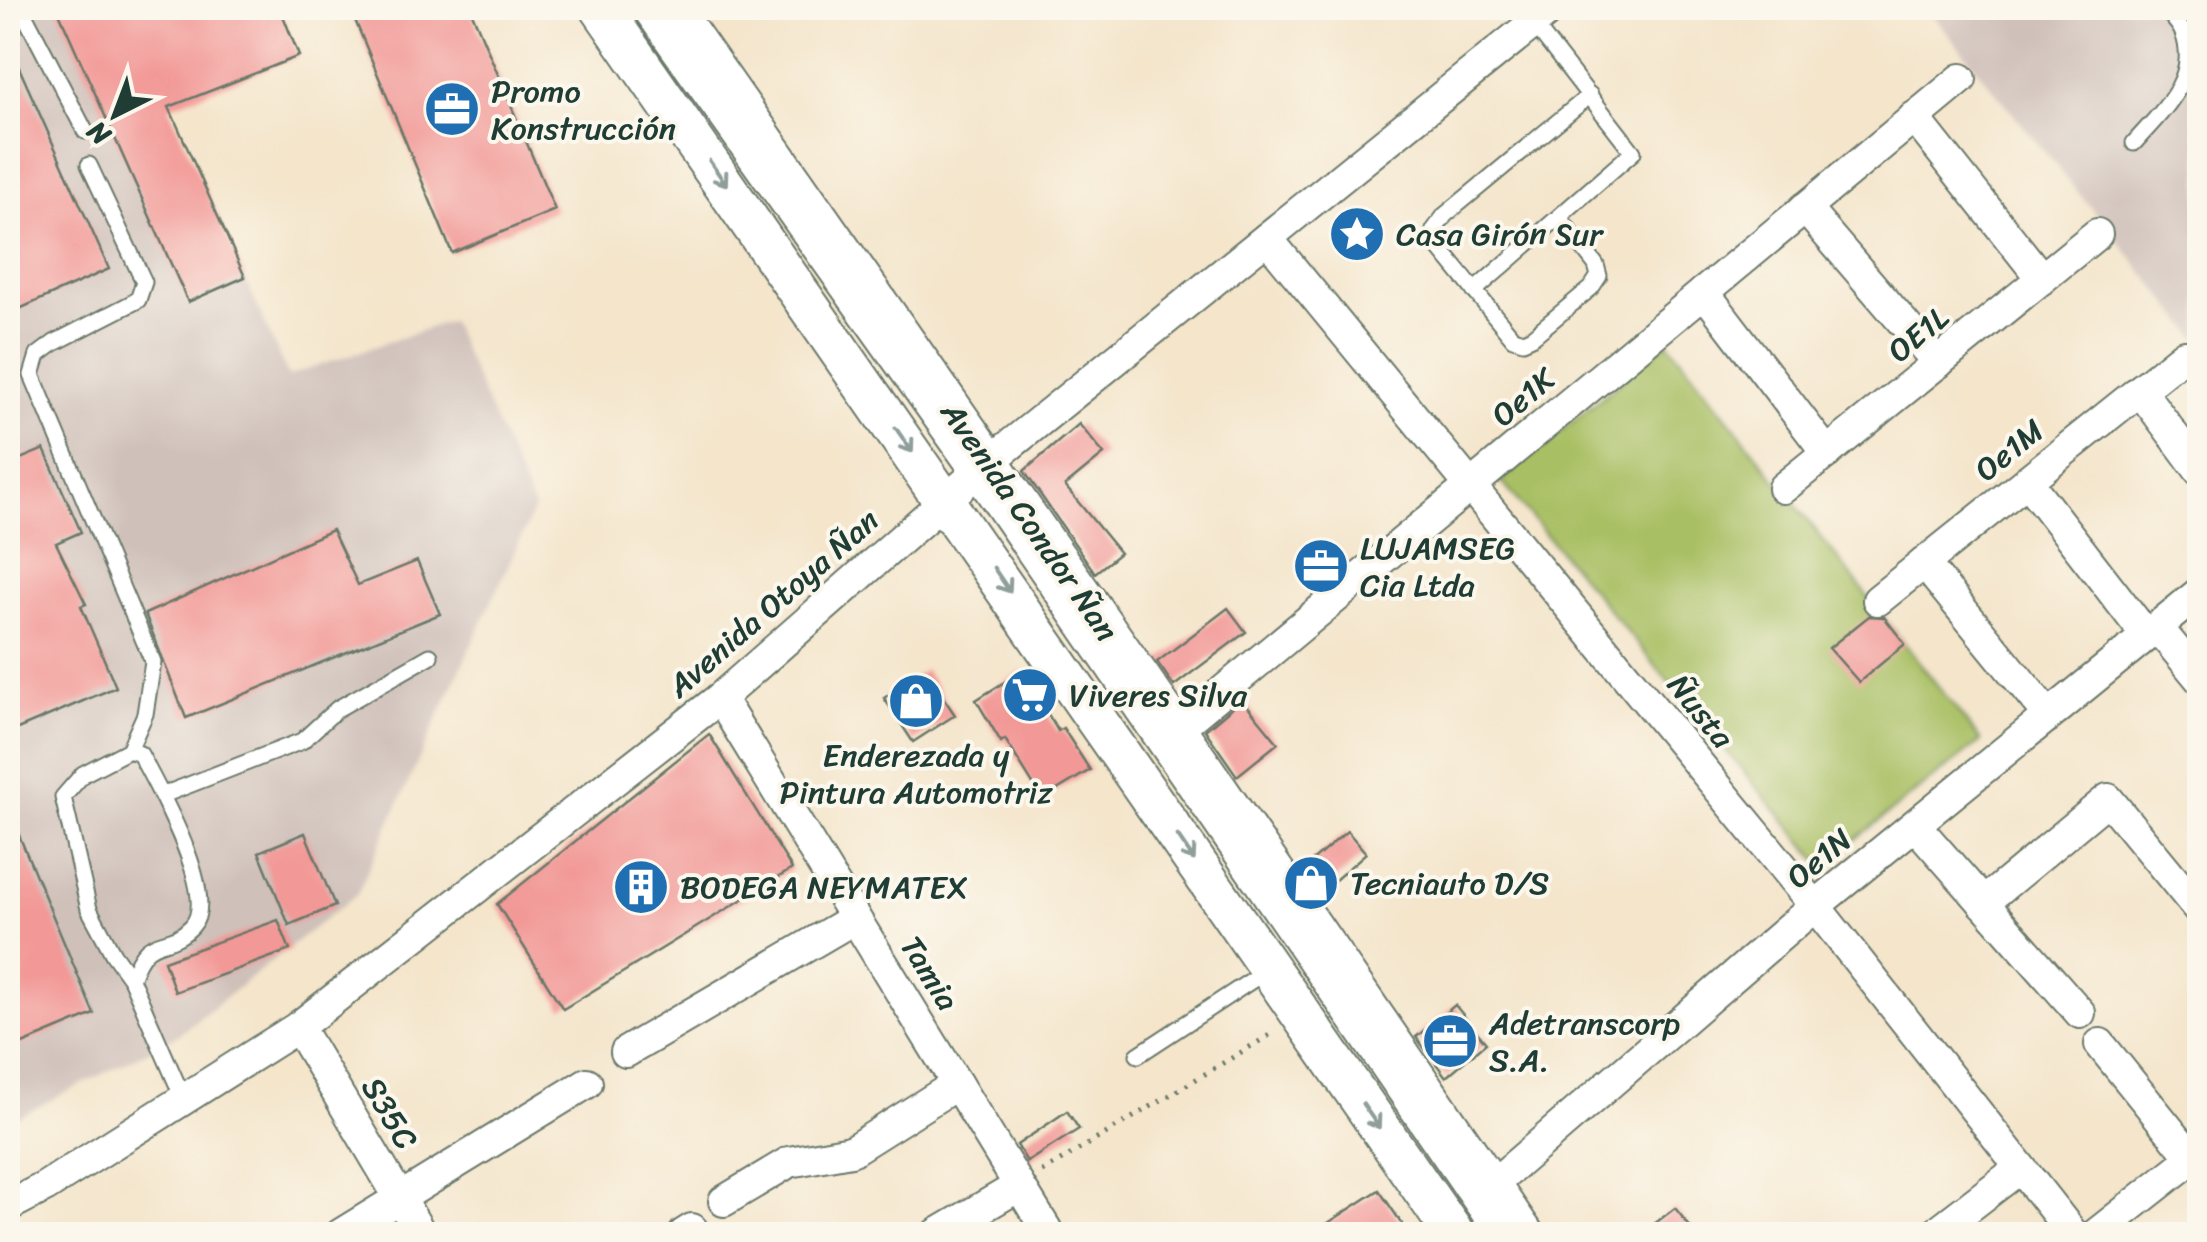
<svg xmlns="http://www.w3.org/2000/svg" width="2207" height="1242" font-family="Sriracha,sans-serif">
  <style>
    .industrial { fill: #cfc0ba }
    .green { fill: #a9bf64; stroke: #647e4c; stroke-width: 2.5 }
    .building { fill: #f29896 }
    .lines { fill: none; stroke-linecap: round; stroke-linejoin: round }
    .service-casing { stroke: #6a7869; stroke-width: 19 }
    .minor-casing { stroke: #6a7869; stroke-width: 34 }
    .secondary-casing { stroke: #6a7869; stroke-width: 44 }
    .path { stroke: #6a7869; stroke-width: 5; stroke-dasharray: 2.5 8; stroke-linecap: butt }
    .service { stroke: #fff; stroke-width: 15 }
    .minor { stroke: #fff; stroke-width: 30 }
    .secondary { stroke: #fff; stroke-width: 40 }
    .oneway { stroke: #8f9e9a }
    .labels { text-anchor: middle; stroke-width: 8; stroke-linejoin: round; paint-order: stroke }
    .poi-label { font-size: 32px; fill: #1f3d34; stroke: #fbf7ec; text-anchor: start }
    .street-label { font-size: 32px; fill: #1f3d34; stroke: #fbf7ec }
  </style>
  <rect width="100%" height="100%" fill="#fbf7ec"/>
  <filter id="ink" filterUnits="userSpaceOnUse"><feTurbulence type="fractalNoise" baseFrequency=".01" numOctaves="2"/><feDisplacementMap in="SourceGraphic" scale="20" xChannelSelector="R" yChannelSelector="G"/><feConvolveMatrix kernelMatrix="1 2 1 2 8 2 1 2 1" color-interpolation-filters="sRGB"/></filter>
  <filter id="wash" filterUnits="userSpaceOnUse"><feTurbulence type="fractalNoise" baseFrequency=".0048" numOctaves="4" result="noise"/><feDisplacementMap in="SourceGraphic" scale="40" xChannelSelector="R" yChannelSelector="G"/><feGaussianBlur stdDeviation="2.25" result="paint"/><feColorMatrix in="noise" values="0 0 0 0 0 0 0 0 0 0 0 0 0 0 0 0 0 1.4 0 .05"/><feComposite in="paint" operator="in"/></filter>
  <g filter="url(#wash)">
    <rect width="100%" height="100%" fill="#f4e5cb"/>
    <g class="industrial">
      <path d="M8 8H125L288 376 450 321 534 509 357 894 175 1037 8 1122Z"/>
      <path d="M1927 8H2199V340Z"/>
    </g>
    <path class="green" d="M1668 342 1981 741 1822 865 1501 481Z"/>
    <g id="blocks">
      <g class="building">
        <path d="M57 8H280L299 56 169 107 245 277 188 302Z"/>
        <path d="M350 8H470L555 210 452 253Z"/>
        <path d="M8 43 109 269 8 314Z"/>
        <path d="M1079 424 1104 454 1065 486 1120 553 1095 573 1024 471Z"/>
        <path d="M44 449 81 532 56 543 86 604 81 606 116 687 8 733V464Z"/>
        <path d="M332 530 358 585 417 561 440 614 186 718 145 614Z"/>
        <path d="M1228 608 1246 632 1174 686 1157 662Z"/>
        <path d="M1869 616 1884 617 1905 644 1859 682 1829 648Z"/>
        <path d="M925 670 955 715 913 742 884 698Z"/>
        <path d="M1022 671 1058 731 1063 728 1090 770 1042 799 1005 739 1001 742 976 700Z"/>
        <path d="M1242 699 1278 743 1237 776 1205 730Z"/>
        <path d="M709 734 792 869 563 1009 497 904Z"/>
        <path d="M8 809 94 1014 8 1050Z"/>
        <path d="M1347 831 1366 853 1318 895 1302 870Z"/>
        <path d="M305 833 335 906 289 925 259 852Z"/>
        <path d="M278 920 290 950 175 992 164 961Z"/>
        <path d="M1455 1005 1486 1043 1446 1077 1416 1037Z"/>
        <path d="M1067 1111 1079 1129 1027 1162 1017 1145Z"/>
        <path d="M1379 1190 1409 1234H1311Z"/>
        <path d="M1675 1208 1696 1234H1641Z"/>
      </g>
    </g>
  </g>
  <g filter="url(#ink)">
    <use href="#blocks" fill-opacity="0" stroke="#6a7869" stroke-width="2.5"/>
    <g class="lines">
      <g class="service-casing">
        <g id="service">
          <path d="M21 8 85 131"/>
          <path d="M638 8 972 478 1492 1234"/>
          <path d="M2134 143C2160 113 2201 78 2183 33 2180 24 2170 15 2164 8"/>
          <path d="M89 165 144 282 138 300 54 343 38 355 32 375 153 662 145 714 129 750 83 774 63 797 89 909 113 954 131 979 184 1100"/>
          <path d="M1559 217 1596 265 1599 276 1591 288 1532 337 1523 341 1513 338 1437 245 1434 230 1445 215 1590 95"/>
          <path d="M1474 291 1633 152 1533 23"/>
          <path d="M129 750 140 754C156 785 220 896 192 926 165 954 149 928 131 979"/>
          <path d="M163 795 302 741 337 709 430 656"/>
          <path d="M1138 1055 1269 969"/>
        </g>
      </g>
      <g class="minor-casing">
        <g id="minor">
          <path d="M1914 117 2042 279"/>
          <path d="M1805 208 1938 363"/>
          <path d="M1267 238 1815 906 2073 1234"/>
          <path d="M1704 292 1827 453"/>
          <path d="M2140 390 2200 471"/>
          <path d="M2027 481 2146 635"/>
          <path d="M1783 488 2097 234"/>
          <path d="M1924 563 2048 715"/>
          <path d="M1878 600 2184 355"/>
          <path d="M2157 627 2200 679"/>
          <path d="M720 698 1049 1234"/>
          <path d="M1176 730 1961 79"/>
          <path d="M1915 825 2080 1013"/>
          <path d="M1983 903 2108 799 2200 911"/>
          <path d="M298 1027 421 1234"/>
          <path d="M2100 1044 2192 1158"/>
          <path d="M626 1052 855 918"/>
          <path d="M1490 1187 1815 906 2200 592"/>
          <path d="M724 1201 789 1162 851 1151 957 1084"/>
          <path d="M8 1206 45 1187 298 1027 720 698 989 462 1552 8"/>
          <path d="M341 1234 587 1083"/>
          <path d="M684 1234 692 1229"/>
          <path d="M937 1234 1019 1186"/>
          <path d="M1934 1234 2020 1168"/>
          <path d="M2096 1234 2200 1152"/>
        </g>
      </g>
      <g class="secondary-casing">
        <g id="secondary">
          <path d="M601 8 1454 1234"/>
          <path d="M671 8 1176 730 1523 1234"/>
        </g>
      </g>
      <path class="path" d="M1042 1172 1273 1033"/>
      <use href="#service" class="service"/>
      <use href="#minor" class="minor"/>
      <use href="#secondary" class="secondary"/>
    </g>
    <defs><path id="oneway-shaft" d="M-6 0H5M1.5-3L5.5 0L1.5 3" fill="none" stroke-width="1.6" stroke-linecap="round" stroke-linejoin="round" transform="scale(2.5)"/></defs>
    <g class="oneway">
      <use href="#oneway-shaft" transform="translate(718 173) rotate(55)"/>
      <use href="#oneway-shaft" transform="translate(904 440) rotate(55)"/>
      <use href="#oneway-shaft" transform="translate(1002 580) rotate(56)"/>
      <use href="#oneway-shaft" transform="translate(1186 848) rotate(56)"/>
      <use href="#oneway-shaft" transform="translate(1371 1116) rotate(55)"/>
    </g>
  </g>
  <defs>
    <g id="office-disc" transform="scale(2.875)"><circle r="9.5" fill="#1f6fb2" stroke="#fbf7ec"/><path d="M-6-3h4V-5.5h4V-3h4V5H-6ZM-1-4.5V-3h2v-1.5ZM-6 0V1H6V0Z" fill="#fff"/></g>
    <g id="sight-disc" transform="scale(2.875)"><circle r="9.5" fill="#1f6fb2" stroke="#fbf7ec"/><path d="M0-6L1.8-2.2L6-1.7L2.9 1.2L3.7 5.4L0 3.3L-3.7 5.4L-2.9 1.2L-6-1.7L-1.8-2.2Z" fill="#fff"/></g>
    <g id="supermarket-disc" transform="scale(2.875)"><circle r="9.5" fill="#1f6fb2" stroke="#fbf7ec"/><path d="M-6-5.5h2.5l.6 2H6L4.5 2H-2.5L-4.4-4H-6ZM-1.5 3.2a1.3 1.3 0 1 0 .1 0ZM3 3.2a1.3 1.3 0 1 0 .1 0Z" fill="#fff"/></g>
    <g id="shop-disc" transform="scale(2.875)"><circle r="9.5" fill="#1f6fb2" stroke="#fbf7ec"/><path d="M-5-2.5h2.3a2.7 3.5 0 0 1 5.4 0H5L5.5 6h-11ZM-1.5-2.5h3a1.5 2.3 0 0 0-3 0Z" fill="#fff"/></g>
    <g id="building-disc" transform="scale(2.875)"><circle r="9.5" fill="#1f6fb2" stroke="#fbf7ec"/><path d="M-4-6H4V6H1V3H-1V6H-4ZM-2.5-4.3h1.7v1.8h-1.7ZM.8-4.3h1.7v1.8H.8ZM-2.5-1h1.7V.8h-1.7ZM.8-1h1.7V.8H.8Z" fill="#fff"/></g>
  </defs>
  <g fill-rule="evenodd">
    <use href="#office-disc" x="452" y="109"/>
    <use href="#sight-disc" x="1357" y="234"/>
    <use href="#office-disc" x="1321" y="566"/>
    <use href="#supermarket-disc" x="1030" y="695"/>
    <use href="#shop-disc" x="916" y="701"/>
    <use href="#shop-disc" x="1311" y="883"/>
    <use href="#building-disc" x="641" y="887"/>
    <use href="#office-disc" x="1450" y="1041"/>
  </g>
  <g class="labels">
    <g class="poi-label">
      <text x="491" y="102">Promo<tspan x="491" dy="37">Konstrucción</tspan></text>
      <text x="1396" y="245">Casa Girón Sur</text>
      <text x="1360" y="559">LUJAMSEG<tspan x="1360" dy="37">Cia Ltda</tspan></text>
      <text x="1069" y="706">Viveres Silva</text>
      <text x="916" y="766" text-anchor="middle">Enderezada y<tspan x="916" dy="37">Pintura Automotriz</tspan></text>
      <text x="1350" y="894">Tecniauto D/S</text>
      <text x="680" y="898">BODEGA NEYMATEX</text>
      <text x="1489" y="1034">Adetranscorp<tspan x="1489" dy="37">S.A.</tspan></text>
    </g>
    <g class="street-label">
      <text transform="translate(1918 334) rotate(-39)" y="11">OE1L</text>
      <text transform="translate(1523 397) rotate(-40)" y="11">Oe1K</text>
      <text transform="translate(2009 450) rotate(-39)" y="11">Oe1M</text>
      <text transform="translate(1030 521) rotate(55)" y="11">Avenida Condor Ñan</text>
      <text transform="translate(773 603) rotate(-41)" y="11">Avenida Otoya Ñan</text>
      <text transform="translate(1701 711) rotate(51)" y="11">Ñusta</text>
      <text transform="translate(1819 858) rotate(-40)" y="11">Oe1N</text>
      <text transform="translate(930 973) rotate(58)" y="11">Tamia</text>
      <text transform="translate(390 1113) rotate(59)" y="11">S35C</text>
    </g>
  </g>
  <rect width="2207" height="1242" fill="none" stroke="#fbf7ec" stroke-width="40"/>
  <g transform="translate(115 115) rotate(222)" stroke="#fbf7ec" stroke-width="8" paint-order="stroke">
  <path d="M0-8L18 38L0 25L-18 38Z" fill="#1f3d34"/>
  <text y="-15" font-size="28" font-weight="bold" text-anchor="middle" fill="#1f3d34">N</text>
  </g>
</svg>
